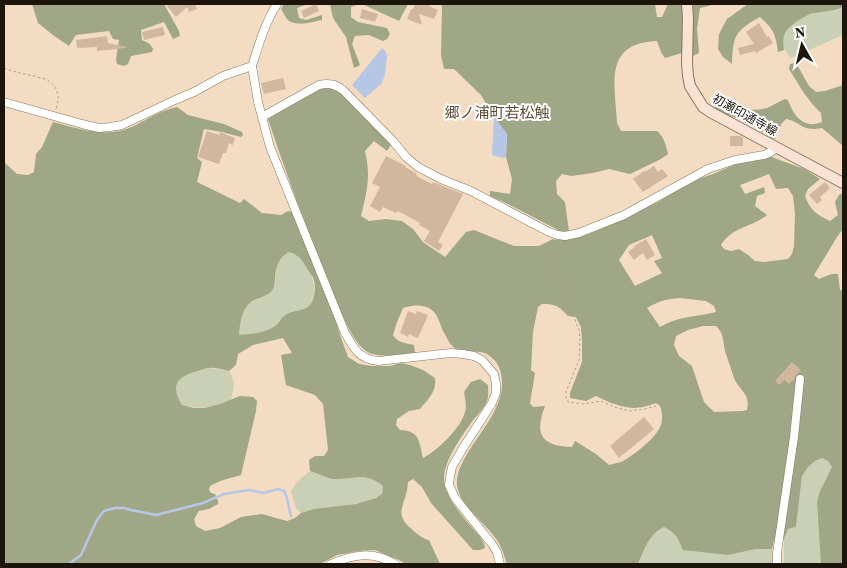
<svg xmlns="http://www.w3.org/2000/svg" width="847" height="568" font-family="'Source Serif 4','Noto Sans JP',serif">
  <style>
    .green { fill: #c9d0b5 }
    .forest { fill: #9fa786; fill-rule: evenodd }
    .water { fill: #b6c7e6 }
    .lines { fill: none; stroke-linecap: round; stroke-linejoin: round }
    .stream { stroke: #b6c7e6; stroke-width: 2.5 }
    .building { fill: #d1b79d }
    .street-casing { stroke: #8b775f; stroke-width: 9 }
    .secondary-casing { stroke: #8b775f; stroke-width: 12 }
    .path { stroke: #b2a08b; stroke-width: 1; stroke-dasharray: 2.5 2.5; stroke-linecap: butt }
    .street { stroke: #fff; stroke-width: 8 }
    .secondary { stroke: #fae2d5; stroke-width: 10 }
    .labels { text-anchor: middle; stroke-width: 4; stroke-linejoin: round; paint-order: stroke }
    .street-label { font-size: 12px; fill: #1d150c; stroke: #fff }
    .quarter-label { font-size: 15px; fill: #5d4b34; stroke: #fff }
  </style>
  <rect width="100%" height="100%" fill="#f3dcc2"/>
  <g class="green">
    <path d="M842 7 843 8V35L791 58C789 55 785 52 784 48 778 32 797 18 811 14 821 11 832 10 842 7Z"/>
    <path d="M289 252C307 255 321 288 311 303 305 312 289 316 280 320 273 333 251 334 239 336 240 324 241 307 253 301 260 297 268 296 272 289 281 276 269 264 289 252Z"/>
    <path d="M209 368 229 371C236 383 234 387 231 400 212 408 202 410 182 405 166 377 187 373 209 368Z"/>
    <path d="M822 458 828 461 832 467 820 491 822 564H784V539L788 529 796 527 802 476 808 467 815 461Z"/>
    <path d="M310 471C318 473 326 478 333 479 353 480 366 471 383 486L382 494C358 509 328 504 301 513L296 508 291 491 297 482Z"/>
    <path d="M664 527 673 532 680 542 714 553 728 555 756 549H772L773 564H638C644 550 649 534 664 527Z"/>
  </g>
  <g class="forest">
    <path d="M32 4H164L179 31 180 36 173 39 164 22 141 30 142 40 150 44 153 49 152 52 131 56 128 64 124 66 117 64 116 59 119 40 113 39 109 31 76 35 69 46 53 35 38 23Z"/>
    <path d="M284 4H308L297 8 299 18 306 20 322 15V20C312 22 296 27 288 20 285 17 283 12 281 9Z"/>
    <path d="M330 4H359L351 7V17L358 22 387 28 390 34 387 39 383 41 369 35 355 36 352 44 360 65 354 68 346 37 333 18Z"/>
    <path d="M362 4H408L399 21Z"/>
    <path d="M441 4H655L657 17H662L668 4H683L682 53 665 58 661 52 657 41C603 43 615 84 617 123L621 131H657C664 137 666 145 668 154L661 159 630 174 609 169 593 173 571 176 562 174 556 181 557 194 565 202 570 239 591 233 628 217 660 201 689 182 713 174 738 163 769 156 804 169 820 179 808 189 805 196C810 210 817 215 830 221L838 215 835 202 839 195 843 193V229L837 237 814 275 819 279C825 277 831 273 838 274L840 290 843 291V564H821L817 502 820 491 832 467 828 461 822 458 815 461 808 467 802 476 796 527 788 529 784 539 774 540 772 549H756L728 555 683 550C678 538 676 533 664 527 649 534 644 550 638 564H507C504 555 502 548 497 540 485 522 460 507 457 485 456 474 461 465 466 456 479 432 508 404 501 374 500 368 497 362 492 358 482 347 468 355 456 349 449 345 447 337 443 331 440 324 438 315 432 310 424 304 412 305 403 308L397 322 393 335C398 343 405 343 414 345L415 353C401 354 378 359 366 351 349 339 335 297 327 277 305 225 286 173 268 119L319 89 333 87 352 104 391 145 387 151 374 141 365 151C371 176 367 191 361 216L369 221 386 219 402 221 413 229 423 242 445 257 466 232 474 230 514 246H539L553 239 557 240 558 230 512 206 490 196V191L510 194 512 179 506 157 507 134 494 117 481 95 454 69H444L441 56 442 8ZM769 174 776 189 788 188 793 196 795 214 794 246 792 254 788 259 764 262 755 261 748 255 739 249 731 251 724 249 721 245C733 226 751 228 767 215L755 206 757 196 765 193 764 187 745 194 740 185ZM652 235 662 258 654 261 662 273 635 286 619 260 629 245ZM680 298 706 301 714 306 716 312C696 317 678 316 660 327L647 308C659 301 666 299 680 298ZM542 304C557 304 558 306 568 316L576 317 581 327 582 341V362L570 393V398L586 401 596 396C601 398 606 401 611 403 630 409 637 410 656 403L660 406C662 411 663 419 661 425 657 437 632 457 621 462 617 463 613 464 609 465L596 454 575 441 572 447C541 446 534 434 545 406L533 407 530 403 535 373 531 370 533 332 538 307ZM703 326H716C724 333 723 342 725 351 728 360 731 369 734 378 739 391 751 393 747 410L743 411 714 412 704 402 692 366 679 356 674 345 676 336 688 330Z"/>
    <path d="M693 4H716L700 8 697 28 699 53 693 56Z"/>
    <path d="M748 4H843C843 5 843 6 842 7 837 11 817 12 810 14 805 16 800 19 796 22 784 31 782 35 784 50L778 52C777 45 776 37 772 30 769 25 764 21 760 17 735 31 733 35 732 64L723 57 718 49 719 34 727 19Z"/>
    <path d="M796 63 809 86 816 92 825 91 843 85V146L822 128C801 132 802 122 786 119L781 124 775 139 770 138 761 131 765 119 744 112 736 118 717 111 712 101 717 98C731 109 751 112 767 108 773 106 779 101 785 99L788 100C792 110 797 122 810 124 813 125 819 123 822 122L821 113C807 100 799 85 789 69L790 64Z"/>
    <path d="M177 107 188 115 224 124 242 132 243 135 241 137 222 132 204 129 197 158 202 162 197 182 240 203 244 199 262 213 281 215 288 211 292 212 334 315 341 338 348 357 359 364 372 366H390L401 363 410 365 423 370 435 378C437 392 428 399 420 409L409 411 397 419 396 425 400 430C420 431 419 441 423 458 437 451 461 428 465 412 467 406 465 398 464 392L471 382 480 379 488 385C488 390 489 396 487 401 485 407 478 414 474 419 463 434 445 459 444 477 443 496 464 518 476 532 481 538 484 541 485 548L480 550H473L431 503 422 487 413 479 408 482C407 506 390 513 415 532 419 535 423 539 429 540L440 564H406L399 560 375 550 358 551 337 555 320 564H4V162L17 174 28 175 34 172 36 154 42 147 53 122C81 129 105 139 134 126 150 118 159 111 177 107ZM289 252C298 254 304 262 308 270 310 273 313 277 314 280 316 289 315 304 306 308 300 311 292 311 287 314 282 316 280 322 276 325 267 333 251 334 239 335 240 325 241 309 251 302 258 297 270 297 274 287 274 286 275 280 275 279 276 267 278 258 289 252ZM283 338 292 353 281 355 286 385 315 395 323 404 328 450 324 456H315L309 460 310 471C318 473 326 478 333 479 353 480 366 471 383 486L382 494 376 498 356 504 314 509 301 513 295 518 287 521 262 514 241 517 220 528 205 531 196 526 194 519 199 511 209 509 218 504V501L215 494 211 493 209 490 210 486 220 481 241 475 256 411 257 401 253 397 240 396 220 404 205 408H194L182 405C170 385 177 376 198 371 201 370 206 368 209 368 216 367 223 370 229 371L236 365 238 354 253 345Z"/>
  </g>
  <g class="water">
    <path d="M382 48 386 52 387 56 385 74 382 83 365 98 352 85Z"/>
    <path d="M494 117 507 134 506 157 502 158 492 155Z"/>
  </g>
  <g class="lines">
    <path class="stream" d="M69 564 81 555 97 520 104 511 115 508H124L131 510 156 515 203 503 224 494 249 490 264 493 278 489 284 491 286 495 291 516"/>
  </g>
  <g class="building">
    <path d="M170 4H195L197 9 189 12 187 7 176 17 167 6Z"/>
    <path d="M316 4 319 11 304 18 301 11Z"/>
    <path d="M415 4H430L429 6 438 10 434 19 419 14 422 25 407 19 411 9H413Z"/>
    <path d="M362 9 378 14 375 22 360 18Z"/>
    <path d="M759 23 767 37 769 36 773 43 756 53 755 51 740 55 738 48 754 44 746 32Z"/>
    <path d="M163 27 165 35 144 40 142 32Z"/>
    <path d="M107 36 108 43 127 47 126 48 97 51V47L77 48 76 40Z"/>
    <path d="M283 78 286 89 264 94 261 83Z"/>
    <path d="M746 115 763 120 760 129 743 122Z"/>
    <path d="M207 131 219 135 220 132 235 138 233 145 229 143 226 153H223L219 164 198 157Z"/>
    <path d="M730 136H741L743 138V146H730Z"/>
    <path d="M386 156 406 166 405 167 417 174 416 176 432 184 433 182 463 194 438 242 443 245 439 251 424 241 430 231 419 225 420 223 413 219 398 211 396 213 383 207 380 212 370 206 380 187 372 183Z"/>
    <path d="M654 166 658 172 662 169 668 176 643 192 633 179 644 171 645 172Z"/>
    <path d="M825 182 830 188 820 197 822 200 817 204 809 195Z"/>
    <path d="M646 239 655 255 647 260 643 253 634 260 628 252 635 247 634 246Z"/>
    <path d="M408 311 416 314 417 311 428 315 418 338 409 334 408 337 400 333Z"/>
    <path d="M792 362 801 370 795 376 794 381 793 380 789 384 784 380 779 385 775 381Z"/>
    <path d="M644 417 654 429 619 458 610 446Z"/>
  </g>
  <g class="lines">
    <g class="street-casing">
      <g id="street">
        <path d="M252 66 258 102 270 147 345 333C354 349 359 359 378 361L451 353 463 354 474 356 482 360 494 374 496 384V393L492 403 463 448 452 467 450 477 449 485 455 498 492 544 497 552 500 564"/>
        <path d="M4 102 82 124 99 128 110 127 122 125 175 100 194 92 223 76 252 66C259 44 265 23 277 4"/>
        <path d="M262 117 319 85C329 83 335 84 343 90L393 141 406 157 418 167 441 179 471 191 549 232 558 235 565 236 579 233 624 215 708 169 735 160 764 155 771 152 777 147"/>
        <path d="M331 564C354 554 373 551 395 564"/>
        <path d="M777 564V553L794 437 800 379"/>
      </g>
    </g>
    <g class="secondary-casing">
      <path id="secondary" d="M687 4 688 18 687 63 688 76 690 86 703 107 712 113 843 183"/>
    </g>
    <g class="path">
      <path d="M4 68C14 72 24 74 34 76 39 78 45 78 49 81 59 88 60 99 56 109"/>
      <path d="M561 244 555 260 556 271 579 330 580 341 579 360 566 392V397L568 402 584 404 601 401 614 407 629 411 645 409 656 406"/>
    </g>
    <use href="#street" class="street"/>
    <use href="#secondary" class="secondary"/>
  </g>
  <g class="labels">
    <g class="street-label">
      <text transform="translate(745 115) rotate(29)" y="4">初瀬印通寺線</text>
    </g>
    <g class="quarter-label">
      <text x="497" y="118">郷ノ浦町若松触</text>
    </g>
  </g>
  <rect width="847" height="568" fill="none" stroke="#1d150c" stroke-width="10"/>
  <g transform="translate(802 45) rotate(352)" stroke="#ffffff" stroke-width="4" paint-order="stroke">
  <path d="M0-4L9 19L0 12L-9 19Z" fill="#1d150c"/>
  <text y="-8" font-size="14" font-weight="bold" text-anchor="middle" fill="#1d150c">N</text>
  </g>
</svg>
